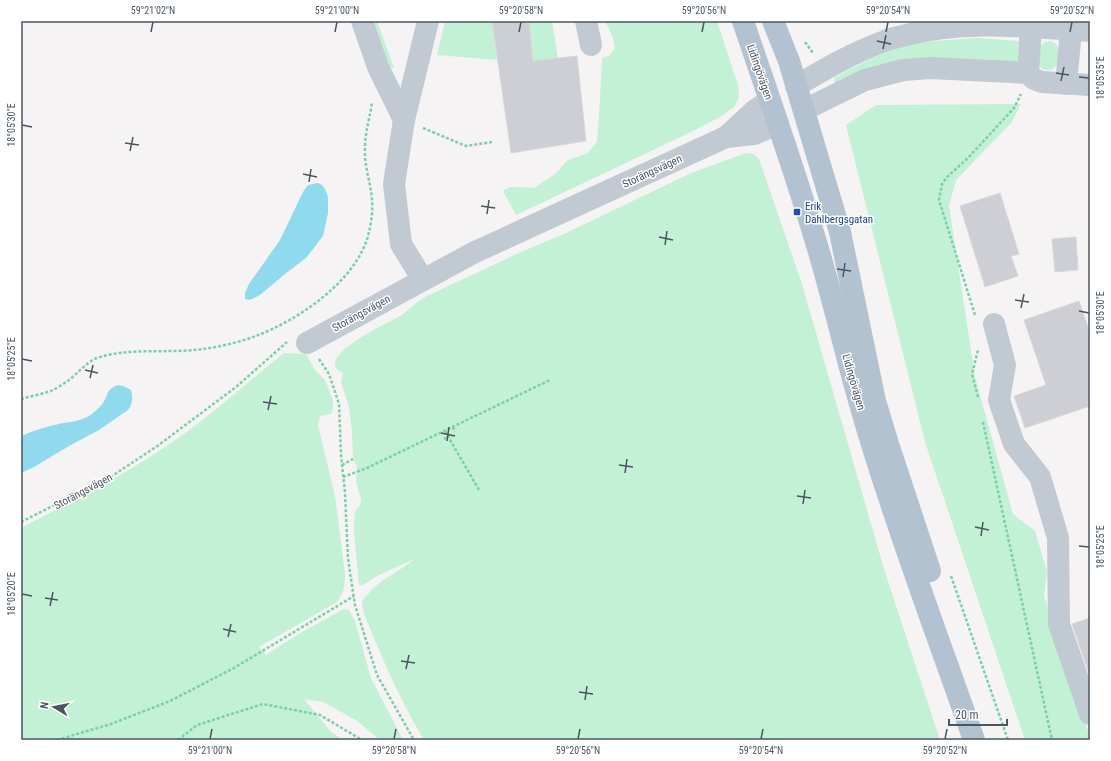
<svg xmlns="http://www.w3.org/2000/svg" width="1111" height="761" font-family="'Roboto Condensed',sans-serif">
  <style>
    .green { fill: #c3f1d5 }
    .water { fill: #90daee }
    .building { fill: #cdcfd5; stroke: #d7d9de }
    .lines { fill: none; stroke-linecap: round; stroke-linejoin: round }
    .path { stroke: #7ad0a6; stroke-width: 2.5; stroke-dasharray: 3 2; stroke-linecap: butt }
    .minor { stroke: #c1cad2; stroke-width: 22 }
    .major { stroke: #b3c2d1; stroke-width: 22 }
    .ticks { fill: none; stroke: #4a5661; stroke-width: 1.5 }
    .transit-dot { fill: #1a4fb4; stroke: #fff; stroke-width: 1.5 }
    .labels { text-anchor: middle; stroke-width: 3; stroke-linejoin: round; paint-order: stroke }
    .street-label { font-size: 11px; fill: #4a5661; stroke: #fff }
    .transit-label { font-size: 11px; fill: #164399; stroke: #fff; text-anchor: start }
    .neatline { fill: none; stroke: #4a5661; stroke-width: 1.5 }
    .ticks-label { font-size: 10px; text-anchor: middle; fill: #4a5661 }
  </style>
  <rect width="100%" height="100%" fill="#f5f3f3"/>
  <g class="green">
    <path d="M371 21H377L394 68 388 67Z"/>
    <path d="M445 21H492L497 60 437 55Z"/>
    <path d="M529 21H552L558 58 533 61Z"/>
    <path d="M605 21H717L738 85 739 98 734 107 720 117 689 133 516 215 503 191 510 187 534 188 555 174 568 160 588 153 597 141 599 117 602 58C609 57 612 53 615 48L613 38Z"/>
    <path d="M978 38 1019 41 1017 68 835 84 834 78C861 63 891 47 923 42 941 40 960 39 978 38Z"/>
    <path d="M1050 41C1071 47 1054 85 1037 64L1039 47 1045 42Z"/>
    <path d="M1021 104 1012 122 956 180 949 206 975 377 1013 514 1035 531 1047 572 1044 596 1090 737V740H1025L925 442 846 125 876 105Z"/>
    <path d="M746 153C753 153 757 155 760 162L802 284 884 569 940 740H424C399 698 381 656 363 611L362 601C366 596 370 591 375 587 387 576 402 570 414 559L379 575 361 586 359 584 354 533V521L355 512 360 505 361 499 356 482 357 466 353 459 352 432 349 407 341 382 343 373C310 358 390 322 400 316 405 313 410 308 414 305 418 301 423 299 427 296L521 252 566 233 691 173Z"/>
    <path d="M284 353 306 354 315 370 325 380 333 400V409L331 414 320 416 318 425 335 496 345 574C345 588 344 591 337 602L259 647 266 655 302 632 344 609 349 610 355 621 371 678 403 740H380L356 720 323 702 304 699 331 732 343 740H21V528C69 503 117 479 162 449 205 421 244 385 284 353Z"/>
  </g>
  <g class="water">
    <path d="M318 183 322 185 325 189 328 197V213L323 236 307 257 302 261 285 274 260 295 250 300 245 299V293L249 284 280 240 303 192 308 185Z"/>
    <path d="M118 385 123 386 131 390C133 398 133 403 128 410L99 430 69 446 34 467 21 473 22 436C34 430 49 426 63 423 71 422 79 421 87 417 93 414 99 408 103 403 109 394 106 389 118 385Z"/>
  </g>
  <g class="building">
    <path d="M492 21H529L533 61 577 56 586 141 511 153Z"/>
    <path d="M1000 193 1019 254 1011 256 1018 276 985 287 960 206Z"/>
    <path d="M1076 237 1078 270 1055 272 1052 239Z"/>
    <path d="M1079 301 1090 333V406L1025 428 1014 396 1046 385 1024 320Z"/>
    <path d="M1090 618V671H1088L1072 624Z"/>
  </g>
  <g class="lines">
    <g class="path">
      <path d="M805 42 813 53"/>
      <path d="M423 128 466 146 492 142"/>
      <path d="M975 315 939 200 942 184 947 177 968 158 1014 108 1021 94"/>
      <path d="M319 359 329 374 339 404 341 455 345 493 348 559 355 605 377 675 414 740"/>
      <path d="M978 397 972 374 978 350"/>
      <path d="M21 399C31 396 43 394 53 390 57 388 62 385 66 382 77 375 85 363 97 358 129 347 169 354 203 349 219 347 240 342 256 336 298 320 355 282 368 236 371 225 373 212 372 200 371 184 365 169 365 153 364 135 370 118 372 102"/>
      <path d="M983 422 1052 740"/>
      <path d="M453 427 455 432"/>
      <path d="M445 431 479 490"/>
      <path d="M444 439 448 437"/>
      <path d="M342 465 353 459"/>
      <path d="M343 477 367 468 550 380"/>
      <path d="M21 522 112 476 156 447 236 387 287 342"/>
      <path d="M951 576 1008 740"/>
      <path d="M57 740 111 724 170 701 234 668 354 596"/>
      <path d="M178 740 197 725 263 704 320 715 362 740"/>
    </g>
    <g class="minor">
      <path d="M362 21 378 67 404 120"/>
      <path d="M586 21 591 45"/>
      <path d="M1028 73 1031 26"/>
      <path d="M1066 84 1071 30"/>
      <path d="M796 86C825 69 854 52 885 41 892 38 899 37 906 35 966 19 1028 27 1090 31"/>
      <path d="M804 110 865 80 903 70 930 68 1012 72 1028 73 1034 79 1042 82 1090 85"/>
      <path d="M726 137 754 134 778 124"/>
      <path d="M423 280 401 244 394 184 404 120 428 21"/>
      <path d="M994 324 1005 365 999 400 1014 444 1040 477 1058 538 1059 624 1090 714"/>
      <path d="M307 343 473 253 726 137 754 111 769 101"/>
    </g>
    <g class="major">
      <path d="M743 21C769 98 796 174 819 252 837 314 851 377 870 438 901 540 939 640 974 740"/>
      <path d="M773 21 789 61 840 232 875 401 888 444 930 571"/>
    </g>
  </g>
  <path class="ticks" d="M151 32 153 22M335 32 337 22M519 32 521 22M702 32 704 22M886 32 888 22M1070 32 1072 22M877 41 891 44M883 49 886 35M1056 73 1069 75M1079 77 1089 78M1061 81 1064 67M22 125 32 127M125 143 139 145M130 151 133 137M303 174 317 177M309 182 311 169M481 206 495 208M487 214 489 200M659 237 673 240M665 245 667 231M837 269 851 271M843 277 845 263M1015 300 1029 302M1021 308 1024 294M1079 311 1089 313M22 359 32 361M85 370 98 373M90 378 93 365M263 402 277 404M268 410 271 396M441 433 455 436M447 441 449 427M619 465 633 467M625 473 627 459M797 496 811 498M803 504 805 490M975 527 989 530M981 536 983 522M1079 546 1089 547M22 594 32 596M45 598 58 600M50 606 53 592M223 629 236 632M228 637 231 624M401 661 415 663M406 669 409 655M579 692 593 694M585 700 587 686M210 739 212 729M394 739 396 729M578 739 580 729M761 739 763 729M945 739 947 729"/>
  <rect class="transit-dot" x="793" y="208" width="8" height="8" rx="2"/>
  <g class="labels">
    <g class="street-label">
      <text transform="translate(760 72) rotate(71)" y="4">Lidingövägen</text>
      <text transform="translate(652 171) rotate(-25)" y="4">Storängsvägen</text>
      <text transform="translate(361 313) rotate(-29)" y="4">Storängsvägen</text>
      <text transform="translate(854 382) rotate(74)" y="4">Lidingövägen</text>
      <text transform="translate(83 491) rotate(-28)" y="4">Storängsvägen</text>
    </g>
    <g class="transit-label">
      <text x="805" y="210">Erik<tspan x="805" dy="13">Dahlbergsgatan</tspan></text>
    </g>
  </g>
  <rect width="1111" height="761" fill="none" stroke="#ffffff" stroke-width="44"/>
  <g transform="translate(54 707) rotate(280)" stroke="#ffffff" stroke-width="3" paint-order="stroke">
  <path d="M0-3L7 15L0 10L-7 15Z" fill="#4a5661"/>
  <text y="-6" font-size="11" font-weight="bold" text-anchor="middle" fill="#4a5661">N</text>
  </g>
  <path d="M949 719v6h58v-6" fill="none" stroke="#4a5661" stroke-width="2"/>
  <text x="955" y="719" font-size="12" fill="#4a5661" stroke="#ffffff" stroke-width="3" paint-order="stroke">20 m</text>
  <rect x="22" y="22" width="1067" height="717" class="neatline"/>
  <g class="ticks-label">
    <text x="153" y="14">59°21'02"N</text>
    <text x="337" y="14">59°21'00"N</text>
    <text x="521" y="14">59°20'58"N</text>
    <text x="704" y="14">59°20'56"N</text>
    <text x="888" y="14">59°20'54"N</text>
    <text x="1072" y="14">59°20'52"N</text>
    <text transform="translate(1100 78) rotate(-90)" y="4">18°05'35"E</text>
    <text transform="translate(11 125) rotate(-90)" y="4">18°05'30"E</text>
    <text transform="translate(1100 313) rotate(-90)" y="4">18°05'30"E</text>
    <text transform="translate(11 359) rotate(-90)" y="4">18°05'25"E</text>
    <text transform="translate(1100 547) rotate(-90)" y="4">18°05'25"E</text>
    <text transform="translate(11 594) rotate(-90)" y="4">18°05'20"E</text>
    <text x="210" y="754">59°21'00"N</text>
    <text x="394" y="754">59°20'58"N</text>
    <text x="578" y="754">59°20'56"N</text>
    <text x="761" y="754">59°20'54"N</text>
    <text x="945" y="754">59°20'52"N</text>
  </g>
</svg>
